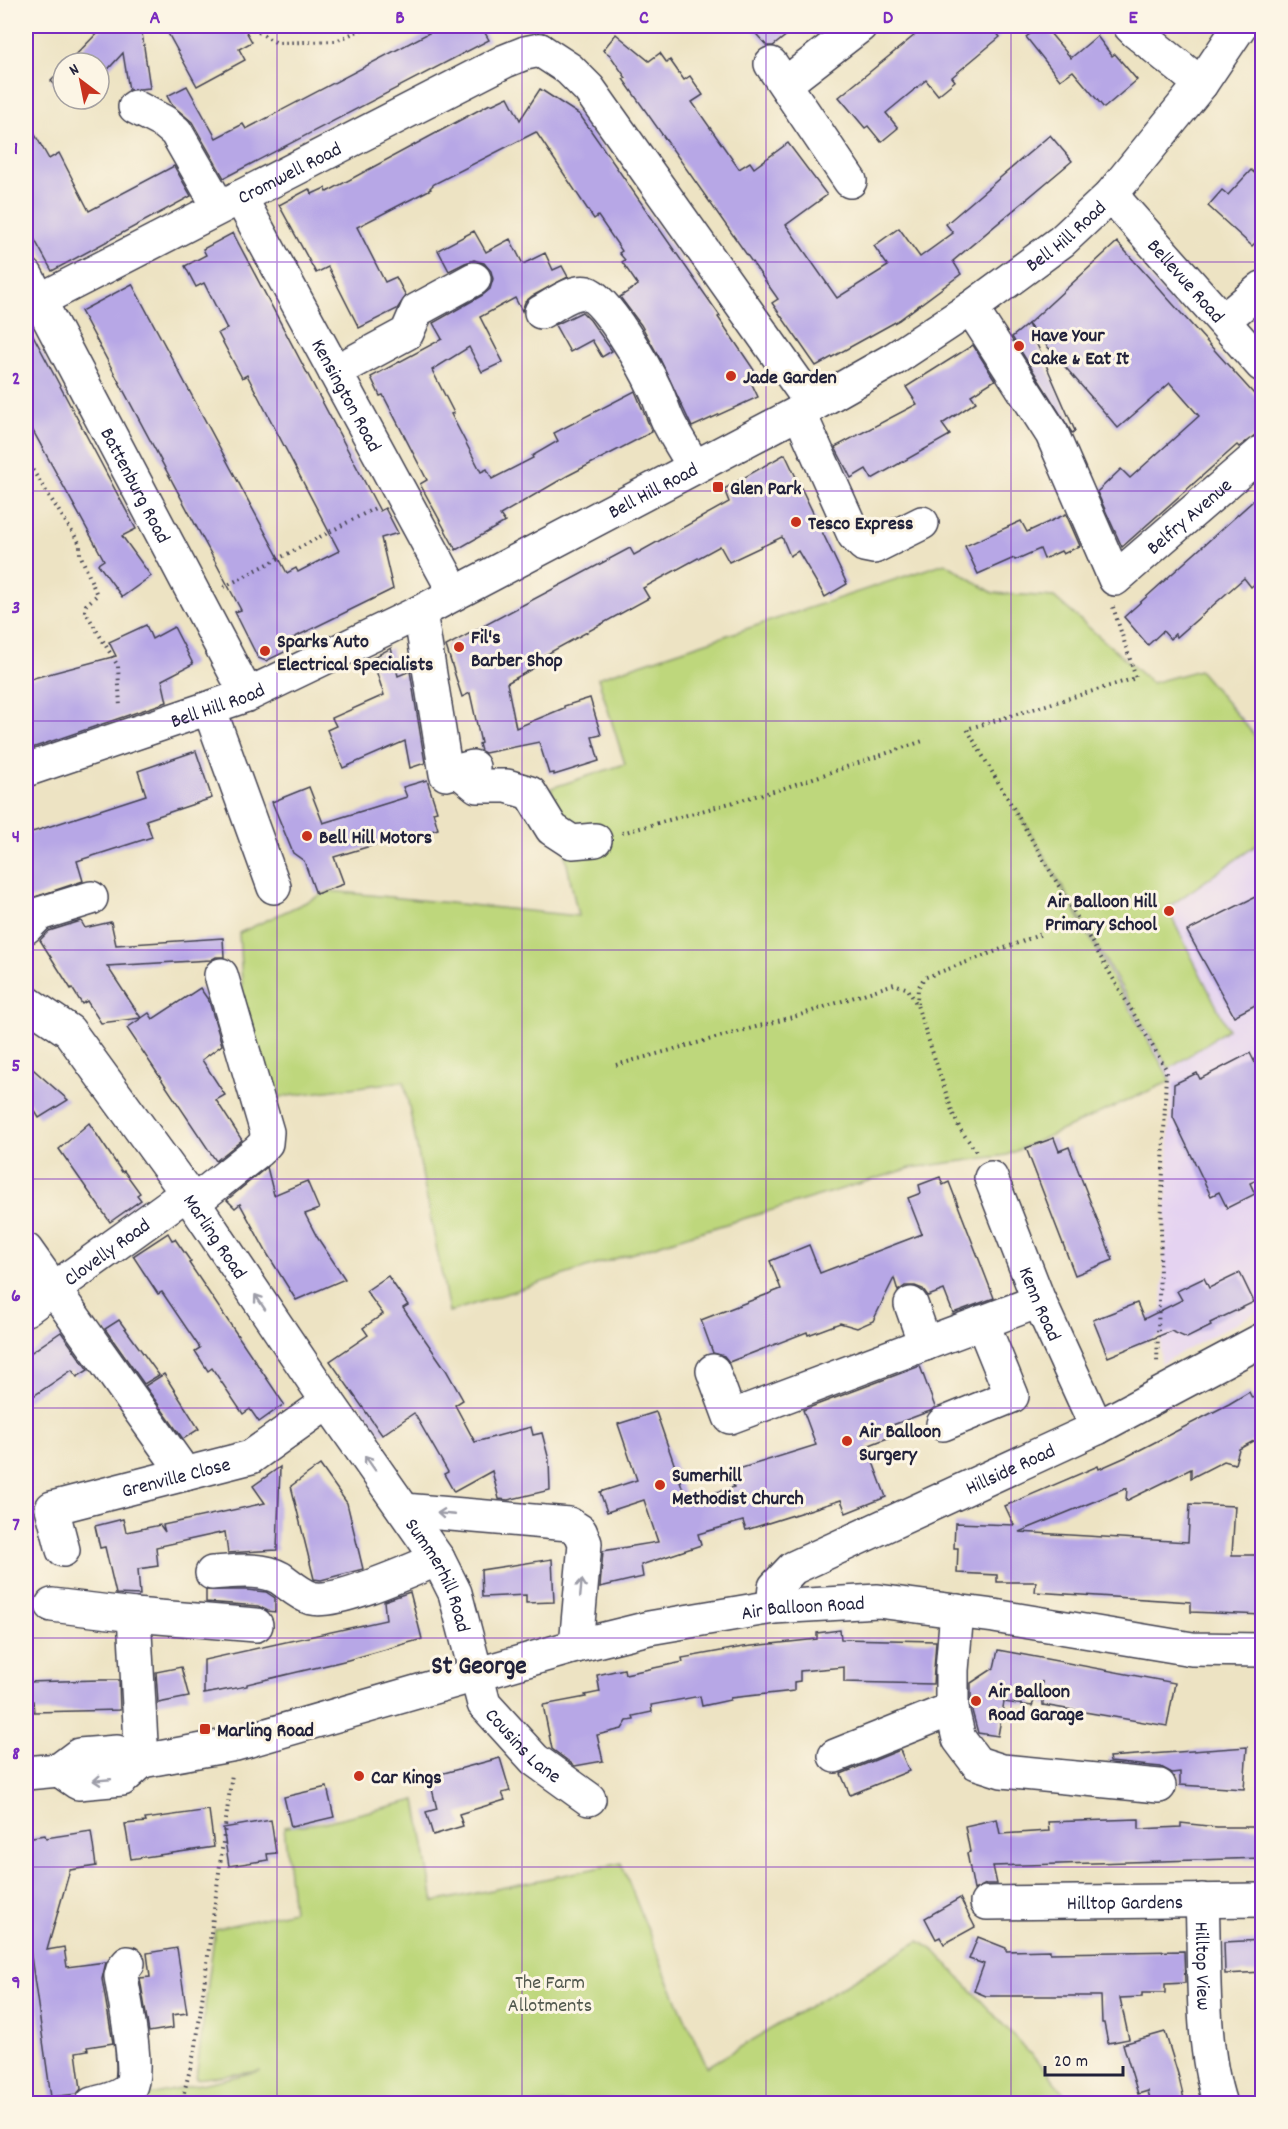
<svg xmlns="http://www.w3.org/2000/svg" width="1288" height="2129" font-family="Dekko,sans-serif">
  <style>
    .built { fill: #e5d3f1 }
    .green { fill: #bed77b; stroke: #707c5b; stroke-width: 1.5 }
    .building { fill: #b7a7e6 }
    .lines { fill: none; stroke-linecap: round; stroke-linejoin: round }
    .minor-casing { stroke: #403f4f; stroke-width: 36 }
    .major-casing { stroke: #403f4f; stroke-width: 36 }
    .path { stroke: #403f4f; stroke-width: 4; stroke-dasharray: 1.5 4.5; stroke-linecap: butt }
    .minor { stroke: #fff; stroke-width: 33 }
    .major { stroke: #fff; stroke-width: 33 }
    .oneway { stroke: #9c9ca7 }
    .grid { fill: none; stroke: #7b2cbf; stroke-width: 1.5; stroke-opacity: 0.55 }
    .poi-dot { fill: #c8321e; stroke: #fcf5e5; stroke-width: 2 }
    .labels { text-anchor: middle; stroke-width: 6; stroke-linejoin: round; paint-order: stroke }
    .street-label { font-size: 20px; fill: #22223b; stroke: #fcf5e5 }
    .poi-label { font-size: 20px; font-weight: bold; fill: #22223b; stroke: #fcf5e5; text-anchor: start }
    .park-label { font-size: 20px; fill: #51584e; stroke: #fcf5e5 }
    .district-label { font-size: 26px; font-weight: bold; fill: #22223b; stroke: #fcf5e5 }
    .neatline { fill: none; stroke: #7b2cbf; stroke-width: 2 }
    .grid-label { font-size: 20px; text-anchor: middle; font-weight: bold; fill: #7b2cbf }
  </style>
  <rect width="100%" height="100%" fill="#fcf5e5"/>
  <filter id="ink" filterUnits="userSpaceOnUse"><feTurbulence type="fractalNoise" baseFrequency=".0167" numOctaves="2"/><feDisplacementMap in="SourceGraphic" scale="12" xChannelSelector="R" yChannelSelector="G"/><feConvolveMatrix kernelMatrix="1 2 1 2 8 2 1 2 1" color-interpolation-filters="sRGB"/></filter>
  <filter id="wash" filterUnits="userSpaceOnUse"><feTurbulence type="fractalNoise" baseFrequency=".008" numOctaves="4" result="noise"/><feDisplacementMap in="SourceGraphic" scale="24" xChannelSelector="R" yChannelSelector="G"/><feGaussianBlur stdDeviation="1.35" result="paint"/><feColorMatrix in="noise" values="0 0 0 0 0 0 0 0 0 0 0 0 0 0 0 0 0 1.4 0 .05"/><feComposite in="paint" operator="in"/></filter>
  <g filter="url(#wash)">
    <rect width="100%" height="100%" fill="#ede3c3"/>
    <path class="built" d="M1199 670 1262 741V1309L1160 1364 1171 1081 975 736Z"/>
    <g class="green">
      <path d="M945 563 993 593 1054 597 1152 683 1199 670 1262 744V841L1167 908 1228 1029 1169 1069 1017 809 1171 1081 1007 1155 911 1168 683 1237 449 1312 404 1081 249 1101 239 933 330 891 578 916 551 788 625 764 598 678Z"/>
      <path d="M416 1800 434 1902 621 1863 667 1978 707 2067 919 1941 935 1951 1048 2073 1073 2103 109 2104 261 2071 196 2079 215 1929 293 1911 284 1827 321 1823Z"/>
    </g>
    <g id="blocks">
      <g class="building">
        <path d="M104 26H149L142 33 150 88 129 90 123 53 99 79V63H68Z"/>
        <path d="M164 26H243L252 42 239 49 245 60 197 86Z"/>
        <path d="M442 26H481L489 40 224 178 192 122 172 105 167 96 187 86 216 138 243 124 246 129Z"/>
        <path d="M749 26H798L773 46H767Z"/>
        <path d="M926 26H991L1000 37 952 77 955 81 938 95 926 80 886 113 898 128 881 142 868 126 865 128 839 97Z"/>
        <path d="M1041 26H1044L1071 58 1097 36 1112 56 1115 54 1137 80 1104 108 1073 71 1060 80 1026 37Z"/>
        <path d="M616 34 649 61 660 53 667 63 670 60 684 80 690 76 703 95 692 102 739 169 750 162 754 168 788 143 827 195 786 225 837 298 888 266 874 246 899 228 920 257 953 233 946 224 1050 135 1072 161 953 261 961 274 899 320 816 366 772 303 778 299 623 79 626 78 610 55 603 50Z"/>
        <path d="M63 69V92L51 81Z"/>
        <path d="M540 89 580 115 720 316 718 317 758 376 750 380 758 397 692 427 659 357 641 325 620 297 638 285 622 262 625 260 619 253 622 251 598 216 594 219 536 132 434 184 430 188 431 189 357 227 385 282 396 277 406 296 397 309 359 328 328 267 316 273 279 205 309 189 312 194 325 188 327 192 490 104 491 105 508 97 520 120Z"/>
        <path d="M26 119 49 159 59 153 89 211 174 166 191 196 52 271 26 224Z"/>
        <path d="M1251 170 1263 181V235L1252 246 1208 206 1222 190 1228 195Z"/>
        <path d="M474 231 486 252 510 239 523 264 545 253 553 270 562 266 568 277 532 296 525 302 522 311 515 298 480 317 503 362 482 372 469 347 432 370 454 413 451 414 481 472 487 469 492 479 533 458 532 456 558 441 554 433 635 391 652 432 567 476 500 515 505 522 456 550 420 484 427 480 383 395 380 396 371 377 442 339 433 323 483 295 490 289 493 279 491 271 484 263 474 260 465 263 449 271 438 250Z"/>
        <path d="M233 233 380 511 385 508 398 533 381 538 393 589 293 638 297 646 266 661 258 658 235 612 241 610 81 311 132 284 287 573 296 568 298 572 321 560 339 551 247 375 242 378 218 333 227 329 204 283 196 287 185 266 206 255 203 249Z"/>
        <path d="M1117 242 1263 404V429L1239 447 1237 445 1122 547 1097 492 1121 469 1130 478 1199 416 1170 383 1118 428 1028 324Z"/>
        <path d="M582 312 590 320 612 351 602 357 592 340 570 352 555 325Z"/>
        <path d="M26 322 136 529 122 536 151 576 122 597 98 564 104 560 26 418Z"/>
        <path d="M1028 324 1075 431 1072 433 1012 337Z"/>
        <path d="M973 345 995 380 971 395 976 402 942 424 950 435 872 479 866 469 851 478 835 447 917 404 906 387Z"/>
        <path d="M785 454 847 584 825 597 798 551 790 556 782 537 729 562 720 546 643 588 649 598 536 660 539 665 507 683 516 728 564 708V706L590 698 601 735 592 737 599 761 554 775V773L549 774 539 742 485 753 481 751 479 744 481 743 470 693 462 697 446 646 630 548 634 555 729 502 724 489Z"/>
        <path d="M1263 492V577L1251 587 1244 578 1177 637 1175 634 1170 639 1163 631 1148 645 1124 617Z"/>
        <path d="M1066 514 1080 546 1063 554 1061 551 1044 559 1040 549 1015 560 1014 558 978 574 965 546 1021 521 1027 532Z"/>
        <path d="M146 625 152 639 174 627 193 664 162 680 167 702 26 750V680L116 656 109 642Z"/>
        <path d="M391 648 398 676 410 671 425 763 410 768 405 741 343 768 327 730 336 726 332 718 384 695 372 658Z"/>
        <path d="M196 751 212 798 146 820 152 837 77 861 83 881 29 899 26 888V834L146 795 138 771Z"/>
        <path d="M427 780 437 811 433 812 438 829 418 835 417 832 334 857 344 884 316 894 304 861 293 853 272 802 309 787 323 823 407 797 403 787Z"/>
        <path d="M1263 893V1001L1234 1016 1187 931Z"/>
        <path d="M81 921 85 928 111 922 116 945 223 938 224 957H216L211 960 107 966 141 1018 101 1023 87 1001 82 1004 72 988 71 989 40 940 49 931Z"/>
        <path d="M200 988 209 1001 222 1045 202 1060 225 1095 216 1100 242 1140 216 1161 127 1028 149 1013 153 1019Z"/>
        <path d="M1250 1053 1263 1079V1177L1250 1183 1255 1194 1227 1208 1219 1192 1211 1196 1173 1117 1174 1084 1197 1073 1200 1079Z"/>
        <path d="M26 1063 68 1100 39 1118 26 1097Z"/>
        <path d="M89 1123 122 1172 124 1171 140 1193 137 1195 141 1200 110 1222 59 1149Z"/>
        <path d="M1054 1138 1059 1151 1069 1147 1113 1260 1075 1275 1026 1148Z"/>
        <path d="M267 1167 274 1195 307 1181 319 1209 305 1214 317 1237 345 1279 296 1300 268 1255 240 1204 235 1208 227 1200Z"/>
        <path d="M940 1177 943 1185 949 1182 994 1298 953 1313 944 1290 928 1296 923 1289 915 1286H905L898 1291 894 1278 873 1321 857 1328 840 1323 808 1335 807 1332 729 1362 724 1356 713 1353 701 1320 781 1289 770 1261 809 1245 820 1273 922 1234 908 1198 921 1193 919 1185Z"/>
        <path d="M168 1233 172 1240 175 1239 191 1262 189 1263 284 1404 259 1422 250 1409 243 1414 212 1368 208 1371 195 1351 200 1348 162 1292 158 1294 133 1256Z"/>
        <path d="M1240 1273 1254 1302 1210 1323 1211 1326 1187 1338 1171 1331 1108 1357 1093 1320 1137 1303 1144 1319 1182 1300 1177 1291 1204 1278 1209 1288Z"/>
        <path d="M388 1276 408 1305 403 1308 446 1370 463 1400 455 1405 475 1442 531 1427 533 1435 542 1433 549 1460 550 1490 508 1500 499 1499 492 1471 454 1492 444 1474 448 1472 414 1413 382 1435 330 1361 368 1335 363 1328 383 1314 366 1291Z"/>
        <path d="M119 1320 159 1375 144 1384 105 1329Z"/>
        <path d="M61 1332 88 1370 77 1377 72 1370 26 1401V1356Z"/>
        <path d="M920 1366 935 1407 930 1411 890 1426 893 1436 867 1446 886 1497 846 1513 841 1500 746 1530 743 1521 698 1534 701 1545 641 1565 643 1577 600 1587 603 1551 658 1542 644 1500 607 1512 600 1492 637 1480 618 1424 656 1412 687 1501 734 1487 729 1472 816 1445 803 1410Z"/>
        <path d="M164 1374 199 1429 183 1439 145 1386Z"/>
        <path d="M1249 1392 1252 1398 1263 1392V1436L1239 1449 1235 1464 1224 1461 1191 1478V1469L1126 1501 1127 1488 1019 1532 1188 1542 1190 1504 1235 1506 1232 1555H1263V1615L1191 1612V1602L1035 1592 1036 1582H997V1575L957 1573 958 1548H954L955 1523 1014 1525 1005 1506 1098 1466 1099 1469 1126 1457 1229 1404Z"/>
        <path d="M320 1465 347 1503 363 1569 321 1580 314 1579 291 1486Z"/>
        <path d="M280 1467 277 1550 228 1553 225 1532 156 1547 158 1566 138 1569 140 1595 116 1594 105 1547 100 1548 95 1526 123 1519 126 1532 160 1525 165 1532 163 1525 265 1503 253 1486Z"/>
        <path d="M552 1559 554 1602 526 1603V1595L482 1597 481 1570Z"/>
        <path d="M206 1590H247L266 1592 275 1598V1612L268 1611 258 1606 206 1602Z"/>
        <path d="M410 1592 422 1639 348 1660 247 1684V1686L204 1694V1660L386 1620 384 1601Z"/>
        <path d="M840 1630 841 1639 936 1641 933 1684 844 1682V1667L800 1671V1681L794 1682V1691L730 1698V1700L702 1706 700 1696 651 1705 652 1712 633 1716 634 1720 627 1721 622 1729 597 1735 603 1761 575 1766 552 1749 543 1705 586 1697 585 1695 600 1692 597 1675 624 1669 625 1674 683 1662 682 1658 743 1647 817 1639V1633Z"/>
        <path d="M998 1650 1175 1683 1167 1726 1043 1705 1042 1681 1032 1706 1004 1702 998 1736 978 1733 971 1707V1683L994 1668Z"/>
        <path d="M181 1667 189 1697 158 1703 156 1672Z"/>
        <path d="M100 1680H119L120 1710 34 1712 33 1701H26V1682Z"/>
        <path d="M1247 1747 1244 1789 1180 1785V1772L1172 1773 1161 1767 1110 1762 1109 1757Z"/>
        <path d="M900 1750 909 1771 850 1795 841 1774Z"/>
        <path d="M500 1758 510 1791 502 1793 505 1800 459 1814 463 1826 433 1835 426 1812 437 1809 429 1777Z"/>
        <path d="M327 1787 334 1817 291 1827 284 1797Z"/>
        <path d="M209 1810 214 1847 131 1859 125 1824 146 1822 145 1819Z"/>
        <path d="M997 1819 1000 1834 1049 1831 1048 1822 1139 1819V1829L1181 1827V1823L1217 1827H1263V1858L993 1866 997 1884H986L974 1890 967 1853 970 1852 965 1826Z"/>
        <path d="M271 1820 276 1853 267 1854 268 1860 229 1866 223 1828Z"/>
        <path d="M91 1831 96 1866 70 1870 47 1950 64 1947 67 1967 106 1962 102 1979 113 2043 87 2047 88 2050 76 2052 81 2089 77 2094 51 2097 29 1942H26L29 1875H26V1838L45 1835 46 1838Z"/>
        <path d="M960 1898 975 1927 944 1944 940 1937 936 1939 925 1918Z"/>
        <path d="M978 1937 1006 1948V1951L1050 1950V1953L1184 1951 1185 1983 1165 1984V1993H1142V1997L1120 1998 1129 2039 1108 2043 1104 2023H1102L1101 1996H986L974 1991 984 1964 969 1959Z"/>
        <path d="M1263 1940V1972L1225 1974 1224 1942Z"/>
        <path d="M177 1948 187 2013 172 2015 173 2028 149 2032 140 1978 150 1977 147 1953Z"/>
        <path d="M1165 2032 1178 2074 1185 2103H1151L1148 2091 1138 2094 1123 2044Z"/>
      </g>
    </g>
  </g>
  <g filter="url(#ink)">
    <use href="#blocks" fill-opacity="0" stroke="#403f4f" stroke-width="1.5"/>
    <g class="lines">
      <g class="minor-casing">
        <g id="minor">
          <path d="M1130 26 1136 32 1201 84"/>
          <path d="M540 50 569 69 589 89 813 405"/>
          <path d="M771 64 850 181"/>
          <path d="M785 84 860 26"/>
          <path d="M135 107 164 122 176 132 219 207"/>
          <path id="s1" d="M1111 195 1262 365"/>
          <path id="s2" d="M240 197 455 593"/>
          <path id="s3" d="M26 275 247 695"/>
          <path id="s4" d="M40 300 505 61 525 53 540 50"/>
          <path id="s5" d="M971 308 1052 434 1115 579 1262 452"/>
          <path d="M541 312C554 305 572 290 587 293 606 298 646 369 655 389 661 401 664 415 671 427 678 440 686 453 694 466"/>
          <path d="M1224 320 1262 288"/>
          <path d="M335 372 407 333 417 310 474 279"/>
          <path d="M799 412 854 535 864 545 874 547 922 523"/>
          <path d="M420 612 446 774 473 767"/>
          <path d="M209 708 274 887"/>
          <path d="M459 771 477 786H507L530 793 552 829 572 842 595 840"/>
          <path d="M26 927 39 914 91 898"/>
          <path id="s6" d="M26 1002 69 1031 187 1193 328 1402 438 1559 455 1593 484 1704 535 1760 589 1799"/>
          <path id="s7" d="M991 1178 1039 1301 1097 1428"/>
          <path d="M194 1202 258 1151 266 1143 267 1132 221 975"/>
          <path d="M26 1250 185 1474"/>
          <path d="M911 1304 925 1344"/>
          <path id="s8" d="M26 1309 187 1193"/>
          <path d="M713 1371 730 1417 1039 1301"/>
          <path d="M943 1424 1012 1396 982 1322"/>
          <path d="M404 1510 569 1524 580 1531 585 1543 576 1646"/>
          <path id="s9" d="M63 1550 52 1508 251 1457 328 1402"/>
          <path d="M212 1573C233 1572 261 1567 280 1578 290 1585 299 1594 311 1598 335 1605 414 1569 438 1559"/>
          <path d="M52 1605 134 1615 256 1625"/>
          <path id="s10" d="M773 1607 775 1587 793 1568 1097 1428 1262 1340"/>
          <path d="M134 1615 142 1761"/>
          <path d="M952 1709 959 1739 977 1763 1002 1771 1159 1786"/>
          <path d="M835 1756 952 1709V1670L957 1611"/>
          <path id="s11" d="M1202 1900C1205 1964 1200 2043 1220 2104"/>
          <path id="s12" d="M987 1903 1262 1900"/>
          <path d="M92 2104C104 2101 122 2098 130 2087 140 2072 124 1997 121 1976L123 1969 128 1963"/>
        </g>
      </g>
      <g class="major-casing">
        <g id="major">
          <path id="s13" d="M26 770 247 695 420 612 813 405 894 359 971 308 1062 241 1111 195 1201 84 1240 26"/>
          <path id="s14" d="M59 1770 78 1783 122 1779 142 1761 236 1744 576 1646 649 1628 773 1607 878 1601 994 1616 1192 1649 1262 1650"/>
          <path d="M26 1773 59 1770 79 1755 117 1752 142 1761"/>
        </g>
      </g>
      <g class="path">
        <path d="M248 26 277 43 336 41 369 26"/>
        <path d="M485 26 491 35"/>
        <path d="M26 460 80 544V554L97 595 86 605 85 611 118 666 120 708"/>
        <path d="M224 587 377 507"/>
        <path d="M1113 607 1136 678 967 729 1166 1069 1157 1364"/>
        <path d="M622 833 781 789 926 740"/>
        <path d="M917 1004 918 988 924 978 1042 934"/>
        <path d="M616 1065 800 1015 894 984 908 989 917 1005 953 1114 960 1129 978 1154"/>
        <path d="M181 2104 196 2046 232 1774"/>
      </g>
      <use href="#minor" class="minor"/>
      <use href="#major" class="major"/>
    </g>
    <defs><path id="oneway-shaft" d="M-6 0H5M1.5-3L5.5 0L1.5 3" fill="none" stroke-width="1.6" stroke-linecap="round" stroke-linejoin="round" transform="scale(1.5)"/></defs>
    <g class="oneway">
      <use href="#oneway-shaft" transform="translate(260 1302) rotate(-124)"/>
      <use href="#oneway-shaft" transform="translate(370 1463) rotate(-125)"/>
      <use href="#oneway-shaft" transform="translate(446 1514) rotate(-175)"/>
      <use href="#oneway-shaft" transform="translate(581 1588) rotate(-85)"/>
      <use href="#oneway-shaft" transform="translate(102 1780) rotate(175)"/>
    </g>
  </g>
  <path class="grid" d="M277 26V2104M522 26V2104M766 26V2104M1011 26V2104M26 262H1262M26 491H1262M26 721H1262M26 950H1262M26 1179H1262M26 1408H1262M26 1638H1262M26 1867H1262"/>
  <g class="poi-dot">
    <circle cx="1019" cy="346" r="6"/>
    <circle cx="731" cy="376" r="6"/>
    <rect x="712" y="481" width="12" height="12" rx="3"/>
    <circle cx="796" cy="522" r="6"/>
    <circle cx="459" cy="647" r="6"/>
    <circle cx="265" cy="651" r="6"/>
    <circle cx="307" cy="836" r="6"/>
    <circle cx="1169" cy="911" r="6"/>
    <circle cx="847" cy="1441" r="6"/>
    <circle cx="660" cy="1485" r="6"/>
    <circle cx="976" cy="1701" r="6"/>
    <rect x="199" y="1723" width="12" height="12" rx="3"/>
    <circle cx="359" cy="1776" r="6"/>
  </g>
  <g class="labels">
    <g class="street-label">
      <text dy="7" stroke="none"><textPath href="#s4" startOffset="280">Cromwell Road</textPath></text>
      <text dy="7" stroke="none"><textPath href="#s13" startOffset="1174">Bell Hill Road</textPath></text>
      <text dy="7" stroke="none"><textPath href="#s1" startOffset="114">Bellevue Road</textPath></text>
      <text dy="7" stroke="none"><textPath href="#s2" startOffset="225">Kensington Road</textPath></text>
      <text dy="7" stroke="none"><textPath href="#s3" startOffset="237">Battenburg Road</textPath></text>
      <text dy="7" stroke="none"><textPath href="#s13" startOffset="688">Bell Hill Road</textPath></text>
      <text dy="7" stroke="none"><textPath href="#s5" startOffset="405">Belfry Avenue</textPath></text>
      <text dy="7" stroke="none"><textPath href="#s13" startOffset="202">Bell Hill Road</textPath></text>
      <text dy="7" stroke="none"><textPath href="#s6" startOffset="304">Marling Road</textPath></text>
      <text dy="7" stroke="none"><textPath href="#s8" startOffset="99">Clovelly Road</textPath></text>
      <text dy="7" stroke="none"><textPath href="#s7" startOffset="135">Kenn Road</textPath></text>
      <text dy="7" stroke="none"><textPath href="#s10" startOffset="285">Hillside Road</textPath></text>
      <text dy="7" stroke="none"><textPath href="#s9" startOffset="171">Grenville Close</textPath></text>
      <text dy="7" stroke="none"><textPath href="#s6" startOffset="711">Summerhill Road</textPath></text>
      <text dy="7" stroke="none"><textPath href="#s14" startOffset="774">Air Balloon Road</textPath></text>
      <text dy="7" stroke="none"><textPath href="#s6" startOffset="906">Cousins Lane</textPath></text>
      <text dy="7" stroke="none"><textPath href="#s12" startOffset="138">Hilltop Gardens</textPath></text>
      <text dy="7" stroke="none"><textPath href="#s11" startOffset="66">Hilltop View</textPath></text>
    </g>
    <g class="poi-label">
      <text x="1031" y="341">Have Your<tspan x="1031" dy="23">Cake &amp; Eat It</tspan></text>
      <text x="743" y="383">Jade Garden</text>
      <text x="730" y="494">Glen Park</text>
      <text x="808" y="529">Tesco Express</text>
      <text x="471" y="643">Fil's<tspan x="471" dy="23">Barber Shop</tspan></text>
      <text x="277" y="647">Sparks Auto<tspan x="277" dy="23">Electrical Specialists</tspan></text>
      <text x="319" y="843">Bell Hill Motors</text>
      <text x="1157" y="907" text-anchor="end">Air Balloon Hill<tspan x="1157" dy="23">Primary School</tspan></text>
      <text x="859" y="1437">Air Balloon<tspan x="859" dy="23">Surgery</tspan></text>
      <text x="672" y="1481">Sumerhill<tspan x="672" dy="23">Methodist Church</tspan></text>
      <text x="988" y="1697">Air Balloon<tspan x="988" dy="23">Road Garage</tspan></text>
      <text x="217" y="1736">Marling Road</text>
      <text x="371" y="1783">Car Kings</text>
    </g>
    <g class="park-label">
      <text x="550" y="1988">The Farm<tspan x="550" dy="23">Allotments</tspan></text>
    </g>
    <g class="district-label">
      <text x="479" y="1673">St George</text>
    </g>
  </g>
  <rect width="1288" height="2129" fill="none" stroke="#fcf5e5" stroke-width="66"/>
  <g transform="translate(81 81) rotate(328)"><circle r="28" fill="#fcf5e5" stroke="#a5a1a1" stroke-width="1.5"/>
  <path d="M0-4.5L10 22L0 15L-10 22Z" fill="#c8321e"/>
  <text y="-9" font-size="16" font-weight="bold" text-anchor="middle" fill="#22223b">N</text>
  </g>
  <path d="M1045 2066v9h78v-9" fill="none" stroke="#22223b" stroke-width="3"/>
  <text x="1054" y="2066" font-size="18" fill="#22223b" stroke="#fcf5e5" stroke-width="4.5" paint-order="stroke">20 m</text>
  <rect x="33" y="33" width="1222" height="2063" class="neatline"/>
  <g class="grid-label">
    <text x="155" y="23">A</text>
    <text x="400" y="23">B</text>
    <text x="644" y="23">C</text>
    <text x="888" y="23">D</text>
    <text x="1133" y="23">E</text>
    <text x="16" y="154">1</text>
    <text x="16" y="384">2</text>
    <text x="16" y="613">3</text>
    <text x="16" y="842">4</text>
    <text x="16" y="1071">5</text>
    <text x="16" y="1301">6</text>
    <text x="16" y="1530">7</text>
    <text x="16" y="1759">8</text>
    <text x="16" y="1988">9</text>
  </g>
</svg>
